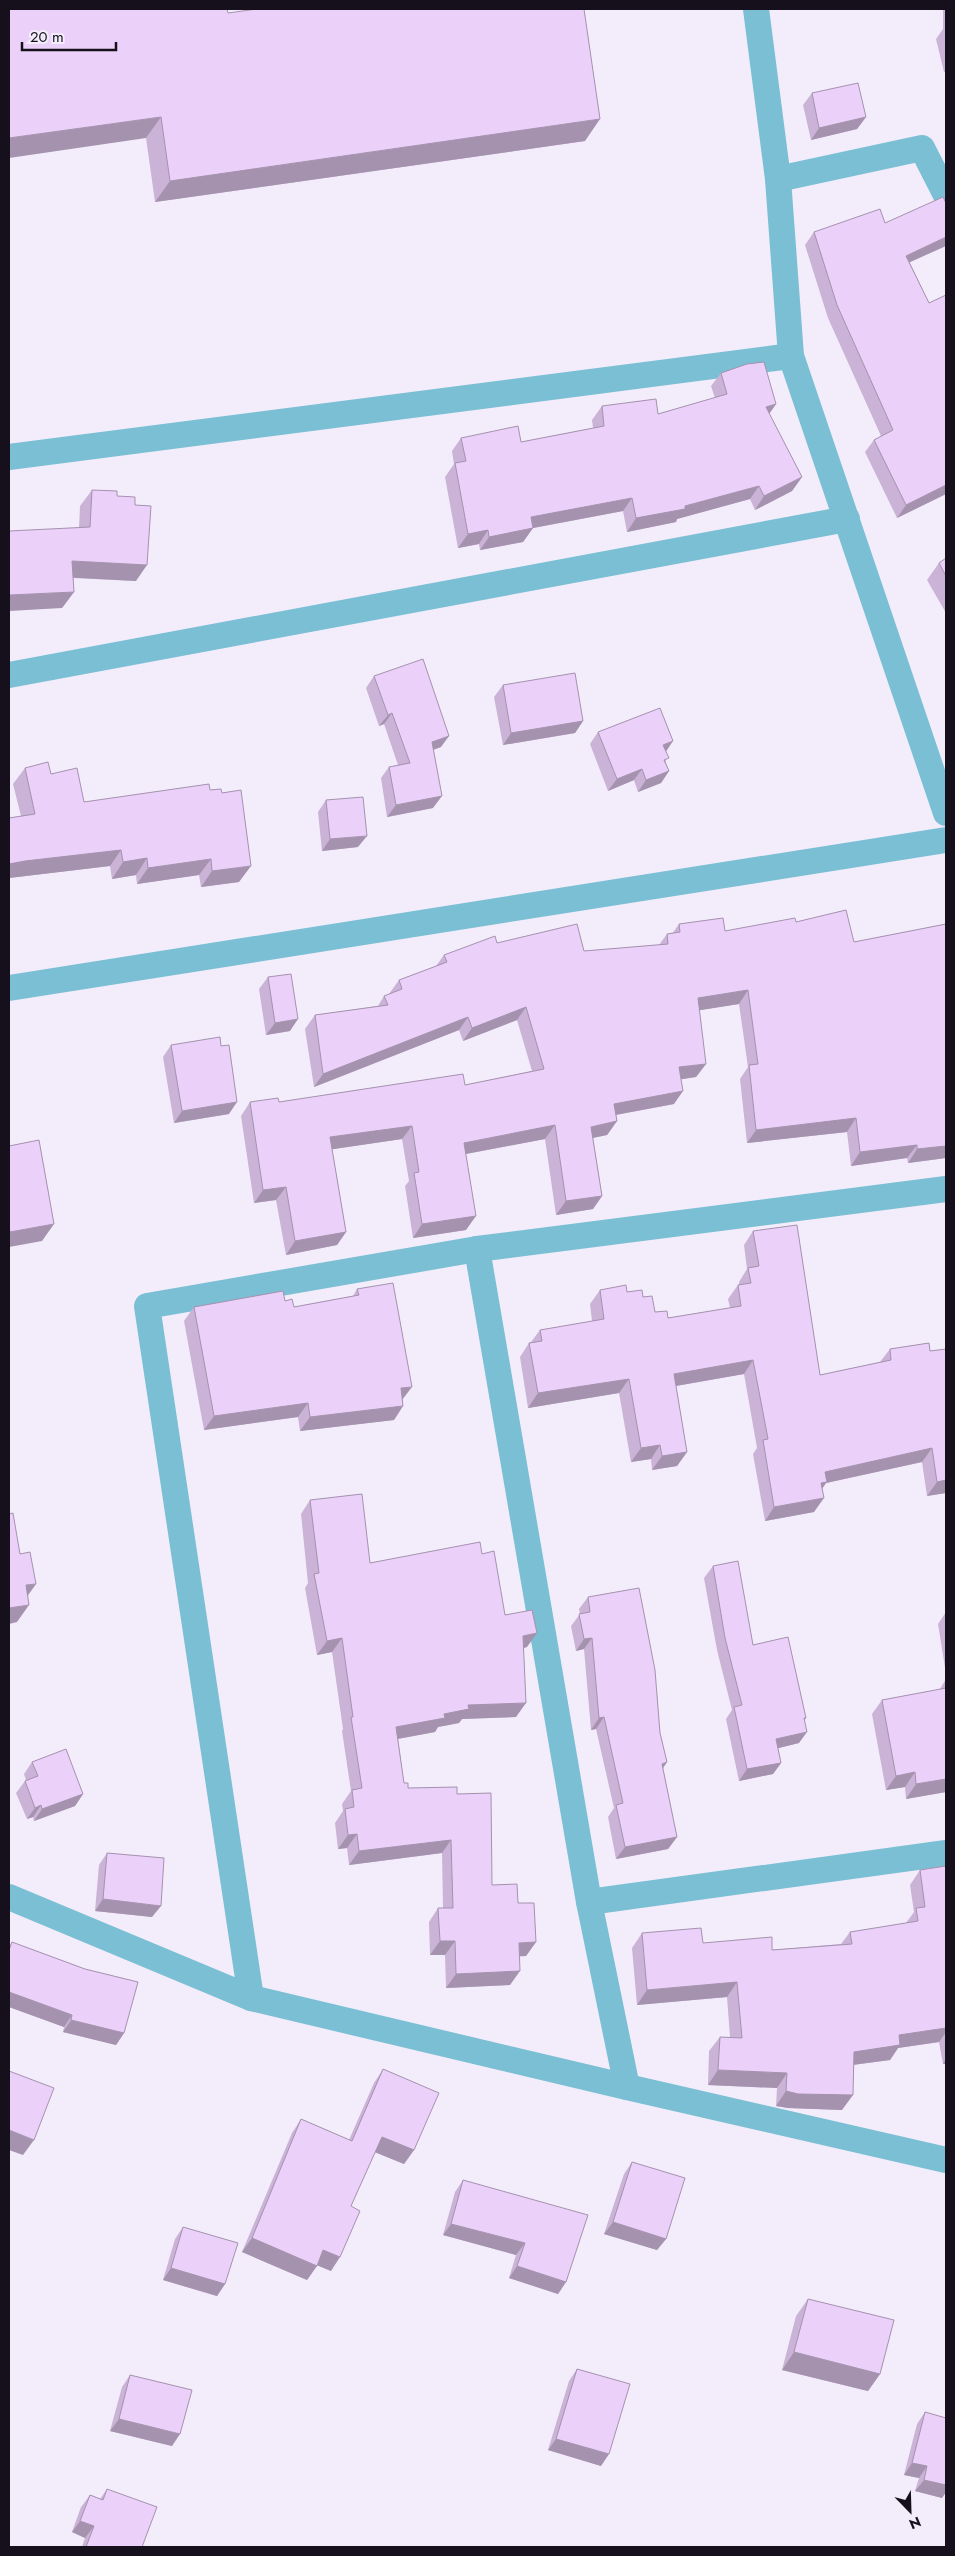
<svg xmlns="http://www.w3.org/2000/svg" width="955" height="2556" font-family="Jost,sans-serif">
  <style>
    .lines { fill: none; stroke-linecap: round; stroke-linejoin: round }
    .street { stroke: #7bbfd4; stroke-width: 26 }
    .wall { fill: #cab3d6 }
    .shaded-wall { fill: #a492ae }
    .building { fill: #ebd0f9; stroke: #a492ae }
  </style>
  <rect width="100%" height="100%" fill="#f3edfb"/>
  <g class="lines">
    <g class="street">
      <path d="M756 9 778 179 791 356 946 813"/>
      <path d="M778 179 922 148 946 195"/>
      <path d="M9 457 791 356"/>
      <path d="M9 675 847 519"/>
      <path d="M9 988 946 840"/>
      <path d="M477 1249 946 1189"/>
      <path d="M9 1897 251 1998 147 1306 477 1249 589 1902 627 2087 946 2160"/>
      <path d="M589 1902 946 1853"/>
      <path d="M251 1998 627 2087"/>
    </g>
  </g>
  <g class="wall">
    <path d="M943 9H946V72H944L936 39 943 29Z"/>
    <path d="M228 13 585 141 155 202 146 138Z"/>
    <path d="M812 93 866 117 857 129 811 140 803 105Z"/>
    <path d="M885 223 910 263 929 303 946 295V494L897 518 865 452 874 440 881 436 828 318 805 245 814 232Z"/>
    <path d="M721 373 776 404 769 414 802 477 792 491 755 510 750 499 677 519 676 522 627 532 623 511 533 528 523 542 480 550 479 544 458 548 445 477 454 464 452 451 461 438 521 442 593 428 592 420 602 406 658 414 715 398 711 386Z"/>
    <path d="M92 490 117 496 135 505 136 581 73 578 74 592 62 608 79 528 80 506Z"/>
    <path d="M946 558V613L927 580 939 563Z"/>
    <path d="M374 676 441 747 433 750V808L387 817 381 778 389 767 398 765 384 724 379 726 366 688Z"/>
    <path d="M503 685 583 721 575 733 503 745 494 697Z"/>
    <path d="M598 732 666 752V763L669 771 661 783 638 792 634 780 608 791 590 744Z"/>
    <path d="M25 768 51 774 84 802 210 790 239 882 201 887 199 875 137 884 136 875 112 879 110 866 9 878V818L21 816 13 784Z"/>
    <path d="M326 800 358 847 322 851 318 812Z"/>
    <path d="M796 922 854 942 946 924V1158L908 1163 907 1158 851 1166 847 1132 747 1143 740 1079 748 1067 739 1004 699 1010 706 1064 696 1077 681 1079 674 1104 616 1115 617 1121 607 1135 593 1138 602 1196 593 1209 556 1215 545 1139 466 1154V1230L413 1238 405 1186 409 1181 402 1139 332 1149 346 1232 337 1245 286 1255 276 1200 254 1203 241 1116 250 1102H279L465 1085 532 1071 517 1020 463 1041 459 1030 314 1087 305 1029 315 1015 378 1006 384 996 390 994H389L399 980 436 966 444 955 497 943 584 951 659 945 667 934H672L679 924 725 931Z"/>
    <path d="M268 977 290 1031 266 1035 259 989Z"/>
    <path d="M171 1045 221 1046 229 1114 174 1123 163 1057Z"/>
    <path d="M753 1231 820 1375 880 1362 890 1349 929 1343 946 1493 927 1496 922 1462 826 1483 822 1489 814 1512 765 1521 753 1454 757 1448 744 1374 676 1386 687 1452 677 1466 652 1470 651 1459 631 1462 619 1393 528 1408 520 1357 529 1343 531 1342 540 1330 592 1321 590 1304 600 1290 627 1292 643 1297 655 1312 668 1318 730 1308 728 1299 738 1285H739V1282L747 1269 744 1245Z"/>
    <path d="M357 1289 402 1400 403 1406 394 1420 300 1431 298 1417 204 1430 184 1321 194 1307 285 1301 294 1307 353 1296Z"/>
    <path d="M310 1500 370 1563 482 1554 505 1615 527 1647 524 1648 516 1717 462 1719 459 1723 438 1727 435 1732 398 1739 404 1783 408 1788 457 1794 492 1885 518 1903 536 1942 526 1956H520L510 1985 446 1988 445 1955H430L429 1922 438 1908H443L442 1853 349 1865 347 1848 338 1849 335 1823 343 1811 342 1804 351 1791 342 1731 343 1729 332 1652 317 1655 305 1588 308 1583 301 1514Z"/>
    <path d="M713 1566 753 1645 806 1718 805 1720 799 1743 778 1748 781 1763 773 1774 739 1781 726 1719 732 1710 717 1650 704 1578Z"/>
    <path d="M588 1597 660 1733 667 1762 663 1768 677 1837 668 1849 616 1859 608 1817 614 1808 596 1729 591 1730 584 1649 576 1651 571 1626 580 1614 579 1609Z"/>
    <path d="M946 1606V1674L938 1624 946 1612 945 1608Z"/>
    <path d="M946 1679V1792L906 1799 905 1787 886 1790 872 1714 882 1700 940 1690V1689Z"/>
    <path d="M32 1762 83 1794 75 1806 34 1821 33 1817 27 1819 16 1793 25 1781 26 1780 24 1774Z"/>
    <path d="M107 1853 152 1917 95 1911 99 1865Z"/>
    <path d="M946 1866V2064H943L939 2042 898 2048 890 2060 853 2065 842 2110 788 2108 776 2106 777 2088 708 2085 709 2051 720 2037H730L727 1997 637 2005 632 1948 642 1933 703 1943 772 1950 841 1944 850 1932 906 1923 914 1912 910 1885 920 1870Z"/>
    <path d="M12 1942 85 1969 124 2033 116 2045 63 2032 64 2027 9 2007V1947Z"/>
    <path d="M383 2069 414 2150 404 2164 375 2152 351 2206 331 2271 317 2265 307 2280 242 2252 292 2133 301 2119 349 2140 374 2083Z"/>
    <path d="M632 2162 666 2239 657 2250 604 2234 624 2174Z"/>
    <path d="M463 2180 566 2282 558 2294 509 2278 516 2255 443 2235 455 2192Z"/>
    <path d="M183 2227 225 2284 217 2296 163 2280 175 2239Z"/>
    <path d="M808 2299 880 2374 868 2391 782 2370 796 2316Z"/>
    <path d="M577 2369 601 2466 548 2450 569 2381Z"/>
    <path d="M130 2375 172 2446 110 2431 122 2387Z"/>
    <path d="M925 2412 946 2418V2492L942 2498 915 2491 919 2478 904 2475 917 2424Z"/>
    <path d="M107 2489 142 2547H82L85 2538 72 2532 81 2507 90 2495 100 2499Z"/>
  </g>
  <g class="shaded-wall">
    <path d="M161 117 146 138 9 158V138Z"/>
    <path d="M866 117 857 129 811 140 819 128Z"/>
    <path d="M600 119 585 141 155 202 170 181Z"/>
    <path d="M946 237V246L897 268 906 256Z"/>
    <path d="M776 404 767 417 766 407Z"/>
    <path d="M802 477 792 491 755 510 764 496Z"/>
    <path d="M946 485V494L897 518 906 505Z"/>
    <path d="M759 486 750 499 677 519 676 522 627 532 636 518 685 506Z"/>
    <path d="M632 498 623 511 533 528 523 542 480 550 489 537 531 517Z"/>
    <path d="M488 530 479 544 458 548 468 534Z"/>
    <path d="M72 561 147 565 136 581 61 577Z"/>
    <path d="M74 592 62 608 9 611V595Z"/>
    <path d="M392 713 384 724 379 726 388 715Z"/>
    <path d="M583 721 575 733 503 745 511 733Z"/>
    <path d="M449 736 441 747 424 753 432 742Z"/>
    <path d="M673 741 665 753 663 745Z"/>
    <path d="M642 769 634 780 608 791 617 779Z"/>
    <path d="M669 771 661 783 638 792 646 780Z"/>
    <path d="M442 796 433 808 387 817 396 805Z"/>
    <path d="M367 836 358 847 322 851 330 839Z"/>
    <path d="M121 850 110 866 9 878V864L25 861Z"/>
    <path d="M147 858 136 875 112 879 123 862Z"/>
    <path d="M211 859 199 875 137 884 148 868Z"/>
    <path d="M251 866 239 882 201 887 212 871Z"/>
    <path d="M748 990 739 1004 689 1012 698 998Z"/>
    <path d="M526 1007 517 1020 463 1041 472 1028Z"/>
    <path d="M468 1017 459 1030 314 1087 323 1074Z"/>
    <path d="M298 1019 290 1031 266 1035 275 1023Z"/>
    <path d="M706 1064 696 1077 670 1081 679 1067Z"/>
    <path d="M683 1091 674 1104 604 1117 614 1104Z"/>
    <path d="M237 1102 229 1114 174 1123 182 1111Z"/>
    <path d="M856 1118 847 1132 747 1143 756 1130Z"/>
    <path d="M617 1121 607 1135 582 1140 591 1127Z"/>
    <path d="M555 1125 545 1139 455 1156 464 1143Z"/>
    <path d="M412 1126 402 1139 321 1151 330 1137Z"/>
    <path d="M917 1145 907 1158 851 1166 860 1152Z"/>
    <path d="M946 1146V1158L908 1163 917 1149Z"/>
    <path d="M286 1187 276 1200 254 1203 263 1190Z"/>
    <path d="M602 1196 593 1209 556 1215 566 1201Z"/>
    <path d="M476 1216 466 1230 413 1238 422 1224Z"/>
    <path d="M54 1224 42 1241 9 1247V1233L10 1232Z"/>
    <path d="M346 1232 337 1245 286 1255 295 1241Z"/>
    <path d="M753 1360 744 1374 664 1388 674 1374Z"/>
    <path d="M629 1379 619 1393 528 1408 538 1393Z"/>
    <path d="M412 1387 402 1400 401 1388Z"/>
    <path d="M308 1403 298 1417 204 1430 214 1416Z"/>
    <path d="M403 1406 394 1420 300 1431 310 1417Z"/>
    <path d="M660 1445 651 1459 631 1462 641 1448Z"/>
    <path d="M932 1448 922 1462 826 1483 817 1496 825 1472Z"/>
    <path d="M687 1452 677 1466 652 1470 662 1456Z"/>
    <path d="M946 1480V1493L927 1496 937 1482Z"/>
    <path d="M824 1498 814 1512 765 1521 774 1507Z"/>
    <path d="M36 1584 24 1601 26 1585Z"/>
    <path d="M29 1605 17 1622 9 1624V1608Z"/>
    <path d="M537 1633 527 1647 513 1650 523 1636Z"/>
    <path d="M342 1638 332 1652 317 1655 327 1641Z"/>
    <path d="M592 1638 584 1649 576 1651 584 1639Z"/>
    <path d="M526 1703 516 1717 462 1719 459 1723 438 1727 435 1732 386 1741 396 1727 444 1714 468 1705Z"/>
    <path d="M604 1717 596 1729 591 1730 599 1718Z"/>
    <path d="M807 1732 799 1743 767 1751 776 1739Z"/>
    <path d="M667 1762 659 1774 662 1764Z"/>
    <path d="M781 1763 773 1774 739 1781 747 1769Z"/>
    <path d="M915 1772 905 1787 886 1790 896 1776Z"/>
    <path d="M946 1779V1792L906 1799 916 1784Z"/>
    <path d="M83 1794 75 1806 34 1821 42 1809Z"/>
    <path d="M41 1805 33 1817 27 1819 35 1808Z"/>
    <path d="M357 1834 347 1848 338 1849 348 1835Z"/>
    <path d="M677 1837 668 1849 616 1859 625 1847Z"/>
    <path d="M451 1840 442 1853 349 1865 359 1851Z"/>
    <path d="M103 1899 161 1906 152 1917 95 1911Z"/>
    <path d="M440 1941H455L445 1955H430Z"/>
    <path d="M536 1942 526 1956 509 1957 519 1943Z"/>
    <path d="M520 1971 510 1985 446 1988 456 1974Z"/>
    <path d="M737 1982 727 1997 637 2005 647 1990Z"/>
    <path d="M9 1992 72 2015 64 2027 9 2007Z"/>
    <path d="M71 2020 124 2033 116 2045 63 2032Z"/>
    <path d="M946 2028V2032L939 2042 898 2048 890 2060 844 2066 854 2052 899 2035Z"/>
    <path d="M946 2059V2064H943Z"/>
    <path d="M718 2070 787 2073 777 2088 708 2085Z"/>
    <path d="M786 2091 853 2095 842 2110 788 2108 776 2106Z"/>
    <path d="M9 2130 34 2140 23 2155 9 2150Z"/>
    <path d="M382 2137 414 2150 404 2164 372 2151Z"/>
    <path d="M613 2222 666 2239 657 2250 604 2234Z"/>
    <path d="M451 2224 525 2243 516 2255 443 2235Z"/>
    <path d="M252 2238 317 2266 307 2280 242 2252Z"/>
    <path d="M323 2250 340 2257 331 2271 314 2264Z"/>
    <path d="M517 2266 566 2282 558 2294 509 2278Z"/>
    <path d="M171 2268 225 2284 217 2296 163 2280Z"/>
    <path d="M794 2352 880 2374 868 2391 782 2370Z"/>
    <path d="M119 2419 180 2434 172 2446 110 2431Z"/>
    <path d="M556 2439 609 2454 601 2466 548 2450Z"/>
    <path d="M912 2463 927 2466 919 2478 904 2475Z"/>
    <path d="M924 2480 946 2485V2492L942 2498 915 2491Z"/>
    <path d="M80 2521 94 2526 85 2538 72 2532Z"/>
  </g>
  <g class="building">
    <path d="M9 9H227L228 13 257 9H584L600 119 170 181 161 117 9 138Z"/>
    <path d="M858 83 866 117 819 128 812 93Z"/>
    <path d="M943 197 946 203V237L906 256 929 303 946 295V485L906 505 874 440 893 430 837 305 814 232 880 209 885 223Z"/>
    <path d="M764 362 776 404 766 407 802 477 764 496 759 486 685 506V509L636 518 632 498 531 517 533 528 489 537 488 530 468 534 455 463 466 461 461 438 518 426 521 442 604 426 602 406 656 399 658 414 727 394 721 373 747 364Z"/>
    <path d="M92 490 117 491V496L135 497V505L151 506 147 565 72 561 74 592 9 595V531L90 527Z"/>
    <path d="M946 558V576L939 563Z"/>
    <path d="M423 659 449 736 432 742 442 796 396 805 389 767 410 763 392 713 388 715 374 676Z"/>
    <path d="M575 673 583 721 511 733 503 685Z"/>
    <path d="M660 708 673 741 663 745 669 758 664 760 669 771 646 780 642 769 617 779 598 732Z"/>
    <path d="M48 762 51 774 77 768 84 802 209 784 210 790 221 789 222 793 241 790 251 866 212 871 211 859 148 868 147 858 123 862 121 850 25 861 9 864V818L35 814 25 768Z"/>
    <path d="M363 797 367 836 330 839 326 800Z"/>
    <path d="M846 910 854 942 946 924V1146L917 1149V1145L860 1152 856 1118 756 1130 749 1065 758 1064 748 990 698 998 706 1064 679 1067 683 1091 614 1104 617 1121 591 1127 602 1196 566 1201 555 1125 464 1143 476 1216 422 1224 414 1173 419 1172 412 1126 330 1137 346 1232 295 1241 286 1187 263 1190 250 1102 278 1098 279 1102 463 1074 465 1085 544 1069 526 1007 472 1028 468 1017 323 1074 315 1015 388 1005 384 996 402 989 399 980 447 962 444 955 495 936 497 943 577 924 584 951 668 944 667 934 680 932 679 924 723 918 725 931 795 918 796 922Z"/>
    <path d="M291 974 298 1019 275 1023 268 977Z"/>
    <path d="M220 1037 221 1046 229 1045 237 1102 182 1111 171 1045Z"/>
    <path d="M39 1140 54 1224 10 1232 9 1227V1146Z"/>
    <path d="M797 1225 820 1375 891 1360 890 1349 929 1343 930 1351 946 1349V1480L937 1482 932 1448 825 1472 827 1482 821 1483 824 1498 774 1507 763 1440 768 1439 753 1360 674 1374 687 1452 662 1456 660 1445 641 1448 629 1379 538 1393 529 1343 542 1341 540 1330 604 1319 600 1290 626 1285 627 1292 642 1290 643 1297 652 1296 655 1312 667 1311 668 1318 741 1306 738 1285 751 1283 748 1268 759 1266 753 1231Z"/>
    <path d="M393 1283 412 1387 401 1388 403 1406 310 1417 308 1403 214 1416 194 1307 283 1291 285 1301 292 1299 294 1307 359 1295 357 1289Z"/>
    <path d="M362 1494 370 1563 480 1542 482 1554 494 1551 505 1615 532 1610 537 1633 523 1636 526 1703 468 1705 469 1709 444 1714 445 1718 396 1727 404 1783H408V1788L457 1787V1794L491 1793 492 1885 517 1884 518 1903H534L536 1942 519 1943 520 1971 456 1974 455 1941H440L438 1908H453L451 1840 359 1851 357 1834 348 1835 345 1809 354 1807 352 1790 362 1788 351 1717H353L342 1638 327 1641 314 1574 319 1573 310 1500Z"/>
    <path d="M13 1513 20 1554 30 1552 36 1584 26 1585 29 1605 9 1608V1514Z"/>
    <path d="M738 1561 753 1645 788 1637 806 1718H804L807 1732 776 1739 781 1763 747 1769 734 1707 742 1705 725 1638 713 1566Z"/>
    <path d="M639 1588 655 1670 660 1733 667 1762 662 1764 677 1837 625 1847 616 1805 623 1803 604 1717 599 1718 592 1638 584 1639 579 1614 590 1612 588 1597Z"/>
    <path d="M946 1688V1779L916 1784 915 1772 896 1776 882 1700Z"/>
    <path d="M66 1749 83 1794 42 1809 41 1805 35 1808 25 1781 38 1776 32 1762Z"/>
    <path d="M107 1853 164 1858 161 1906 103 1899Z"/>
    <path d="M946 1866V2028L899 2035 900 2045 854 2052 853 2095 798 2094 786 2091 787 2073 718 2070 720 2037 742 2038 737 1982 647 1990 642 1933 701 1928 703 1943 772 1937V1950L852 1944 850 1932 918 1921 916 1908 925 1907 920 1870Z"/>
    <path d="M12 1942 85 1969 138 1982 124 2033 71 2020 72 2015 9 1992V1950Z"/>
    <path d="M383 2069 439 2093 414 2150 382 2137 351 2206 360 2211 340 2257 323 2250 317 2266 252 2238 301 2119 352 2141Z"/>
    <path d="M9 2071 54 2088 34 2140 9 2130Z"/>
    <path d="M632 2162 685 2178 666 2239 613 2222Z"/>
    <path d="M463 2180 588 2215 566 2282 517 2266 525 2243 451 2224Z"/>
    <path d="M183 2227 238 2243 225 2284 171 2268Z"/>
    <path d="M808 2299 894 2320 880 2374 794 2352Z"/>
    <path d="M577 2369 630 2384 609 2454 556 2439Z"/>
    <path d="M130 2375 192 2390 180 2434 119 2419Z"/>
    <path d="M925 2412 946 2418V2485L924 2480 927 2466 912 2463Z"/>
    <path d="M107 2489 157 2507 142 2547H86L94 2526 80 2521 90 2495 103 2500Z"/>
  </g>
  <rect width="955" height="2556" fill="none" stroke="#15101b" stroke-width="20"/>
  <g transform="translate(910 2511) rotate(157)" stroke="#f3edfb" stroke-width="4" paint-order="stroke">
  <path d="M0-4L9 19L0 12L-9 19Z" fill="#15101b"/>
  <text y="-8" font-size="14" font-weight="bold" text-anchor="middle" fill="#15101b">N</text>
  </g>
  <path d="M22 42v8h94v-8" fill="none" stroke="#15101b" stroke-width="2.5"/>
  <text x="30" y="42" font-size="15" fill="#15101b" stroke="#f3edfb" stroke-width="4" paint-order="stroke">20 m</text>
</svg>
